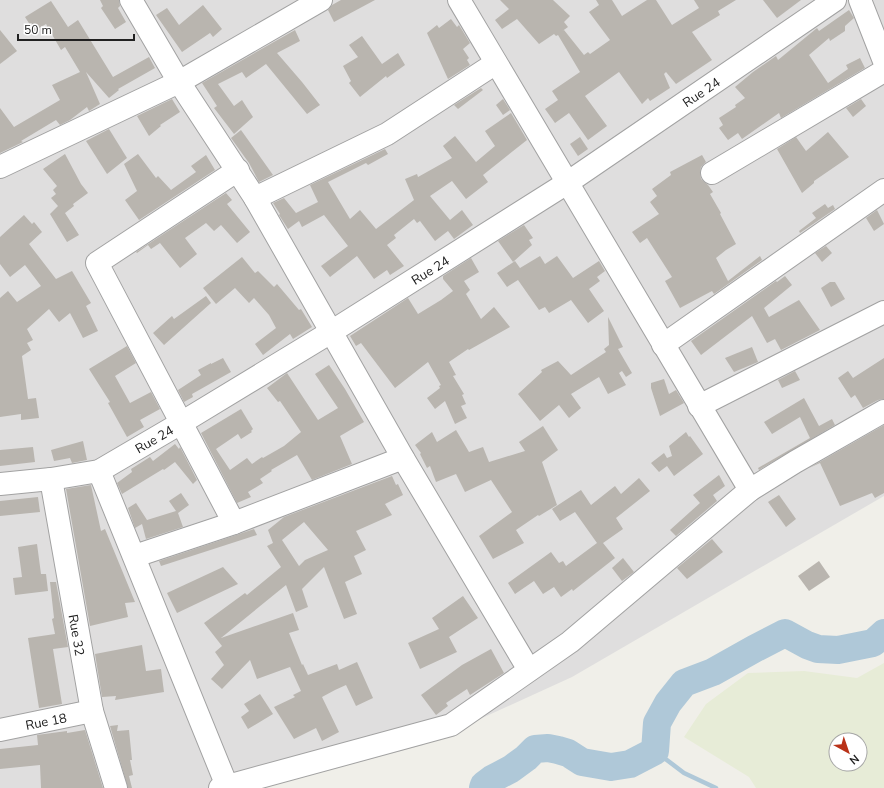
<svg xmlns="http://www.w3.org/2000/svg" width="884" height="788" font-family="'Nunito Sans',sans-serif">
  <style>
    .residential { fill: #dfdede }
    .farmland { fill: #e7ecd7; fill-rule: evenodd }
    .lines { fill: none; stroke-linecap: round; stroke-linejoin: round }
    .stream { stroke: #afc8d8; stroke-width: 4.5 }
    .river { stroke: #afc8d8; stroke-width: 28 }
    .building { fill: #b9b5af; fill-rule: evenodd }
    .minor-casing { stroke: #a2a2a2; stroke-width: 24 }
    .minor { stroke: #fff; stroke-width: 22 }
    .labels { text-anchor: middle; stroke-width: 3.5; stroke-linejoin: round; paint-order: stroke }
    .street-label { font-size: 13px; fill: #212121; stroke: #fff }
  </style>
  <rect width="100%" height="100%" fill="#f0efe9"/>
  <path class="residential" d="M0 0H884V496L572 677 423 745 262 788H0Z"/>
  <path class="farmland" d="M884 663V788H756L749 777 684 737 706 704 748 673 804 671 857 678ZM836 740H860V764H836Z"/>
  <g class="lines">
    <path class="stream" d="M655 751 684 773 716 788"/>
    <path class="river" d="M483 788 484 785 492 779 511 769 526 758 535 749 548 748 558 750 568 753 582 762 611 767 630 764 655 751 657 723 668 703 684 683 713 672 754 649 785 633 807 645 818 649 838 650 873 643 884 633"/>
  </g>
  <g class="building">
    <path d="M100 0H119L120 6 118 8 126 22 115 29 101 8 103 6Z"/>
    <path d="M341 0H375L334 22 328 10 332 5Z"/>
    <path d="M500 0H553L570 16 564 22 568 27 561 32 564 30 584 55 588 52 590 54 610 40 589 12 599 5 596 0H612L622 16 647 0H656L672 25 699 8 694 0H736L718 11 720 15 692 32 712 60 676 84 666 72 664 74 670 88 650 101 648 98 642 104 619 72 585 96 607 126 588 140 569 113 555 123 545 109 558 100 552 91 580 72 558 35 556 36 554 34 539 44 517 19 502 29 495 20 509 9Z"/>
    <path d="M763 0H801L777 18Z"/>
    <path d="M51 1 68 27 78 20 113 77 149 57 155 68 118 89 119 90 109 98 86 72 100 104 89 111 87 107 70 120 60 125 56 120 21 141 23 142 0 153V108L14 127 60 100 52 85 80 72 65 47 61 50 46 24 34 31 25 17Z"/>
    <path d="M203 5 222 29 213 37 210 33 182 52 156 15 167 8 179 25Z"/>
    <path d="M849 10 854 18 845 26V31L830 41 829 38 809 55 828 83 848 69 846 65 860 58 865 68 781 118 779 113 742 139 738 133 728 140 719 128 723 125 719 118 736 107 735 105 745 98 735 87 753 72 776 56 778 60 817 28 819 31Z"/>
    <path d="M451 19 457 27 459 25 470 43 463 49 469 58 467 60 470 65 448 79 427 33 437 25 439 28Z"/>
    <path d="M0 30 17 51 0 64Z"/>
    <path d="M295 30 300 41 277 53 302 82 320 105 307 114 266 64 246 78 242 72 218 84 234 106 242 100 253 117 234 134 214 108 217 106 202 83Z"/>
    <path d="M362 36 382 64 398 53 405 65 387 78 386 76 360 97 349 83 351 81 343 66 358 57 349 45Z"/>
    <path d="M481 88 483 90 458 109 454 105Z"/>
    <path d="M172 99 180 112 160 125 161 126 149 136 137 116Z"/>
    <path d="M503 99 510 110 503 115 496 105Z"/>
    <path d="M861 99 866 106 853 117 846 108Z"/>
    <path d="M511 113 527 140 483 175 488 182 466 199 452 181 430 196 450 220 462 210 473 225 454 239 448 231 435 241 420 221 417 223 414 219 394 235 396 238 387 245 404 266 390 275 387 270 374 279 357 256 330 277 321 266 348 246 324 215 302 227 299 221 288 229 279 215 280 214 273 203 284 198 296 213 318 202 310 185 385 149 388 154 368 165 366 163 328 182 350 219 360 210 376 229 414 200 405 179 417 174 418 177 452 158 443 146 444 145 455 136 476 162 495 146 485 131Z"/>
    <path d="M109 129 127 158 107 174 86 141Z"/>
    <path d="M241 130 273 175 259 182 249 163 231 138Z"/>
    <path d="M828 132 849 157 814 181V183L802 193 777 149 796 137 806 151Z"/>
    <path d="M580 137 588 149 578 156 570 144Z"/>
    <path d="M65 154 81 184 88 193 73 204 74 206 65 213 79 235 67 242 50 214 58 206 51 198 56 194 53 190 57 186 43 169Z"/>
    <path d="M138 154 156 178 158 176 171 190 196 172 191 166 206 155 215 170 139 220 125 200 137 191 124 164Z"/>
    <path d="M702 155 706 162 701 167 700 173 701 179 708 185 713 192 710 194 721 213 720 214 736 244 726 250 716 258 728 281 760 256 762 260 714 294 712 291 680 308 665 281 672 277 647 238 640 243 632 232 659 214 650 202 657 196 652 189 671 175 670 172Z"/>
    <path d="M226 193 232 200 227 204 250 232 237 243 221 225 214 231 206 223 185 238 197 254 180 268 160 243 151 249 148 245 137 253 136 252Z"/>
    <path d="M825 204 828 208 833 205 835 209 800 233 799 231 816 218 812 213Z"/>
    <path d="M877 210 884 224 874 231 866 218Z"/>
    <path d="M24 215 32 224 34 222 42 232 29 244 56 279 72 271 91 303 86 306 98 331 83 338 70 313 59 322 49 309 27 329 33 340 27 343 31 350 22 356 28 399 36 398 39 418 21 420V414L0 417V298L8 291 17 302 41 286 25 265 10 277 0 264V237Z"/>
    <path d="M524 225 533 238 529 240 532 245 513 262 498 241Z"/>
    <path d="M826 246 832 253 822 262 815 253Z"/>
    <path d="M540 256 545 264 557 256 573 278 599 261 605 271 597 277 600 281 589 289 604 311 588 323 571 300 549 313 545 307 539 310 518 280 507 287 497 273 515 261 520 268Z"/>
    <path d="M242 257 255 273 258 271 274 287 277 284 299 310 301 309 312 327 293 339 290 334 263 355 255 344 276 328 269 315 254 298 249 303 235 288 216 304 203 288Z"/>
    <path d="M471 258 479 272 464 281 470 290 466 294 481 319 494 307 510 327 469 350 468 349 449 362 456 375 453 376 464 394 462 395 466 404 461 406 467 418 455 424 445 401 435 409 427 398 440 388 439 386 441 385 428 362 395 388 361 343 356 346 350 336 408 298 418 314 441 300 453 291 443 279V276Z"/>
    <path d="M785 276 792 285 764 308 769 317 799 300 820 330 781 350 775 339 767 343 752 316 701 355 691 341 776 281 777 282Z"/>
    <path d="M830 282H835L845 299 831 307 821 288Z"/>
    <path d="M206 296 211 303 164 345 153 333 172 316 174 319Z"/>
    <path d="M608 317 623 347 618 349 632 373 626 377 622 371 619 373 626 385 608 394 599 377 571 394 581 408 569 418 559 405 540 421 518 394 542 372 541 370 558 361 571 375 606 352 604 349 609 345Z"/>
    <path d="M127 346 136 363 115 376 130 403 151 392 160 409 140 420 144 427 127 437 108 403 110 402 89 369Z"/>
    <path d="M752 347 758 362 734 372 725 358Z"/>
    <path d="M223 358 231 372 192 394 193 397 184 402 178 390 201 375 198 370 211 363V364Z"/>
    <path d="M884 358V399L878 400 863 408 855 395 851 398 838 378 848 371 853 378Z"/>
    <path d="M329 365 345 389 364 422 340 436 352 464 312 480 297 455 271 470 272 471 260 479 263 483 248 492 251 497 237 503 201 433 241 409 253 429 251 431 252 432 241 439 238 434 216 449 230 470 247 458 252 464 262 457 263 458 284 446 301 432 280 401 278 402 267 388 287 373 318 420 338 408 315 374Z"/>
    <path d="M795 371 800 380 782 388 778 380Z"/>
    <path d="M664 379 669 394 676 390 684 403 660 416 651 388V383Z"/>
    <path d="M804 398 819 426 832 419 835 425 759 470 758 468 810 438 800 417 772 434 764 422Z"/>
    <path d="M884 425V493L875 498 872 493 840 506 820 463 809 468Z"/>
    <path d="M543 426 558 450 542 462 557 505 539 516 538 515 516 530 524 543 493 559 479 536 512 512 491 480 465 492 456 474 436 482 430 466 427 468 420 454 421 453 415 445 432 432 437 442 456 430 469 452 483 447 489 462 525 451 519 442Z"/>
    <path d="M686 432 689 437 690 436 703 454 674 476 667 466 659 472 651 463 664 453 667 458 672 456 669 446Z"/>
    <path d="M83 441 87 460 72 463 70 458 54 461 51 450Z"/>
    <path d="M175 444 179 449 180 447 197 480 193 484 175 462 164 470 163 469 122 494 117 483 132 472 131 469 150 457 153 461Z"/>
    <path d="M33 447 35 462 0 466V450Z"/>
    <path d="M719 475 725 486 713 495 717 501 676 536 670 530 700 503 693 495Z"/>
    <path d="M392 476 396 485 398 484 403 495 385 504 392 515 356 531 366 550 354 556 362 574 345 582 357 614 344 619 324 567 302 589 308 607 296 612 286 585 221 638 293 613 299 630 289 633 302 665 303 664 308 675 337 664 339 670 357 662 373 698 356 706 346 685 335 690 322 697 339 732 322 741 316 728 294 739 274 707 295 697 293 695 301 691 290 667 257 679 250 660 222 689 211 679 224 665 215 652 222 646 204 623 245 593 247 595 281 567 267 546 273 543 268 530 284 517ZM304 522 328 550 305 560 299 566 282 540Z"/>
    <path d="M639 478 650 491 616 518 623 529 603 543 615 558 573 591 572 589 561 597 554 587 543 594 534 581 515 594 508 583 551 552 559 563 563 561 566 566 597 543 575 512 560 521 552 509 581 490 591 505 615 486 621 494Z"/>
    <path d="M91 485 101 531 105 529 135 602 125 603 128 617 90 626 66 489Z"/>
    <path d="M181 493 189 505 178 513 183 527 146 539 142 524 135 528 128 508 136 503 147 520 176 511 169 501Z"/>
    <path d="M779 495 796 519 786 527 768 502Z"/>
    <path d="M38 497 40 512 0 516V501Z"/>
    <path d="M254 529 257 535 161 566 159 561Z"/>
    <path d="M712 539 723 552 687 579 677 568Z"/>
    <path d="M37 544 41 574H46L48 591 15 595 13 578 22 577 18 547Z"/>
    <path d="M623 558 634 572 622 581 612 568Z"/>
    <path d="M819 561 830 577 809 591 798 576Z"/>
    <path d="M223 567 238 584 177 613 167 593Z"/>
    <path d="M50 582H56L68 647 53 649 62 704 39 708 28 638 55 634 52 619 54 618Z"/>
    <path d="M463 596 478 618 449 637 457 652 420 669 408 643 439 629 432 618Z"/>
    <path d="M142 645 146 671 161 669 164 692 115 700 116 696 102 697 95 654Z"/>
    <path d="M491 649 504 673 470 695 467 689 446 703 448 706 436 715 421 695 462 665Z"/>
    <path d="M260 694 273 714 248 729 241 717 249 711 244 704Z"/>
    <path d="M118 725 117 731 129 730 132 760H130L133 775 129 776 132 788H128L110 726Z"/>
    <path d="M85 730 103 788H41L40 765 0 769V749L38 745 37 735 67 731V733Z"/>
  </g>
  <g class="lines">
    <g class="minor-casing">
      <g id="minor">
        <path d="M131 0 179 82 255 198 403 458 529 670"/>
        <path d="M459 0 750 490"/>
        <path d="M860 0 884 61"/>
        <path d="M0 167 179 82 321 0"/>
        <path d="M712 173 884 71"/>
        <path d="M255 198 387 134 496 63"/>
        <path d="M663 345 884 190"/>
        <path d="M699 406 884 312"/>
        <path d="M99 471 227 786"/>
        <path d="M51 479 92 711 116 788"/>
        <path d="M0 484 51 479 99 471 181 423 331 332 567 183 835 0"/>
        <path d="M234 523 97 263 238 170"/>
        <path d="M135 556 234 523 403 458"/>
        <path d="M0 730 92 711"/>
        <path d="M220 788 451 725 570 642 750 490 795 462 884 411"/>
      </g>
    </g>
    <use href="#minor" class="minor"/>
  </g>
  <g class="labels">
    <g class="street-label">
      <text transform="translate(701 92) rotate(-34)" y="5">Rue 24</text>
      <text transform="translate(430 270) rotate(-32)" y="5">Rue 24</text>
      <text transform="translate(154 439) rotate(-30)" y="5">Rue 24</text>
      <text transform="translate(77 635) rotate(80)" y="5">Rue 32</text>
      <text transform="translate(46 721) rotate(-11)" y="5">Rue 18</text>
    </g>
  </g>
  <g transform="translate(848 752) rotate(140)"><circle r="19" fill="#ffffff" stroke="#a6a6a6"/>
  <path d="M0-3L7 15L0 10L-7 15Z" fill="#b93218"/>
  <text y="-6" font-size="11" font-weight="bold" text-anchor="middle" fill="#212121">N</text>
  </g>
  <path d="M18 34v6h116v-6" fill="none" stroke="#212121" stroke-width="2"/>
  <text x="24" y="34" font-size="12" fill="#212121" stroke="#ffffff" stroke-width="3" paint-order="stroke">50 m</text>
</svg>
